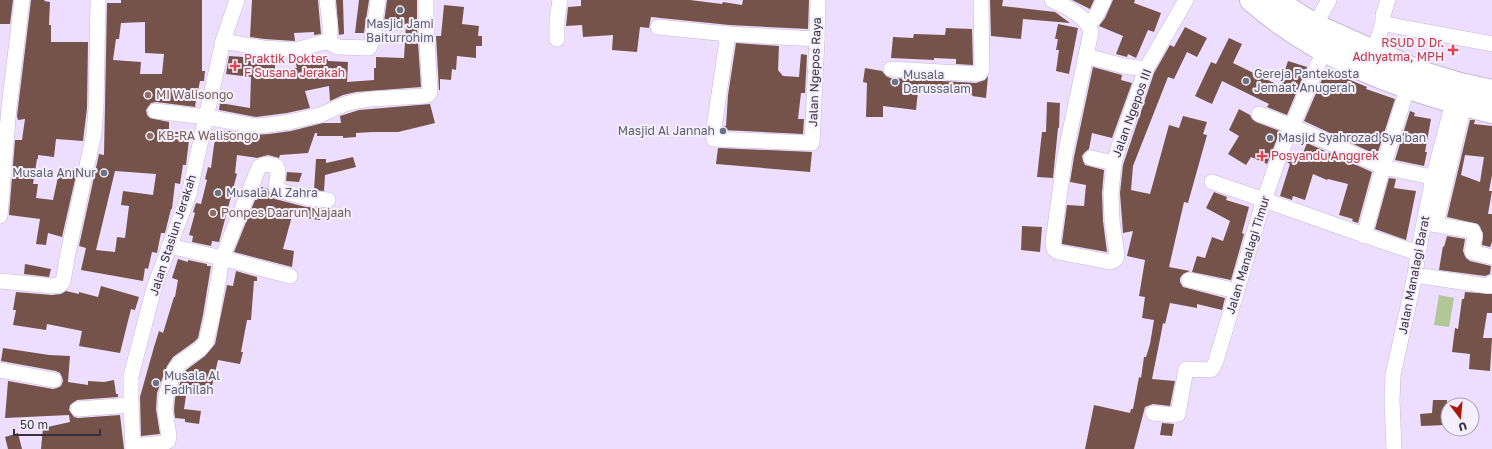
<svg xmlns="http://www.w3.org/2000/svg" width="1492" height="449" font-family="'Golos Text',sans-serif">
  <style>
    .green { fill: #b1c798 }
    .building { fill: #75534b; fill-rule: evenodd }
    .lines { fill: none; stroke-linecap: round; stroke-linejoin: round }
    .minor-casing { stroke: #c6b7d7; stroke-width: 16 }
    .highway-casing { stroke: #c6b7d7; stroke-width: 24 }
    .minor { stroke: #fff; stroke-width: 15 }
    .highway { stroke: #fff; stroke-width: 22 }
    .worship-dot { fill: #6b7280; stroke: #f5effd; stroke-width: 1.5 }
    .health-dot { fill: #e0444e; stroke: #f5effd; stroke-width: 1.5 }
    .education-dot { fill: #8d6e63; stroke: #f5effd; stroke-width: 1.5 }
    .labels { text-anchor: middle; stroke-width: 4; stroke-linejoin: round; paint-order: stroke }
    .worship-label { font-size: 12px; fill: #5b616d; stroke: #f5effd; text-anchor: start }
    .health-label { font-size: 12px; fill: #be3a42; stroke: #f5effd; text-anchor: start }
    .street-label { font-size: 12px; fill: #37313e; stroke: #f5effd }
    .education-label { font-size: 12px; fill: #785e54; stroke: #f5effd; text-anchor: start }
  </style>
  <rect width="100%" height="100%" fill="#eddeff"/>
  <path class="green" d="M1439 295 1454 298 1449 327 1434 325Z"/>
  <g class="building">
    <path d="M0 0H13L10 24H0Z"/>
    <path d="M31 0H45L44 1 50 2 49 25H51V42H88L87 108 83 141 56 139 54 157 38 155V159H37L33 184H38L36 198 53 200 60 168 77 171 62 237 48 233 46 245 36 244 40 219 9 215 15 140H22L25 119 18 120 17 116Z"/>
    <path d="M121 0H202V71H205L204 81H200L195 106 196 107 156 102 151 103 146 110 147 115 150 118 169 122V132H190L186 165H183L180 184 175 183 172 209H171L165 233H161L157 253 152 252 148 269 145 268 143 281 81 270 86 248 79 246 99 154 104 155 107 3H121ZM145 22V53L164 54 162 74H140L141 62 113 60 116 39H119L121 23ZM115 171 156 174 153 195 123 191 121 205 129 206 125 238 117 237 115 252 96 250Z"/>
    <path d="M252 0H318L321 34 314 35V32L294 33 295 41 264 39 250 37Z"/>
    <path d="M336 0H343L344 34 339 35Z"/>
    <path d="M359 0H369L364 33H355Z"/>
    <path d="M387 0H417V28L421 87 356 92 343 95 330 101 329 86 305 91 310 108 287 113 256 117 219 110 220 103 250 108 251 77 226 74 229 56 244 57V59L252 60V61H263V64L275 63V71L297 68 295 61 327 55 328 61 348 62 347 82 374 80V68H376V57L404 58 406 25 384 22Z"/>
    <path d="M581 0H690L722 4 723 2 742 5 743 0H809L808 29 729 25 651 17 649 28 640 27 637 52 612 50 613 35 583 37 582 25 566 26 568 7 581 6Z"/>
    <path d="M990 0H1003L1002 6 1055 12 1070 23 1023 19 1021 39 991 36Z"/>
    <path d="M1072 0H1094L1090 9Z"/>
    <path d="M1113 0H1135L1134 3 1161 13 1154 32 1148 30 1136 58 1128 54 1127 57 1116 54 1123 36 1099 26 1105 18Z"/>
    <path d="M444 5 464 7 462 24 479 26 478 36H482V46H476V58L457 56 456 70 452 69 451 80 440 79V90H439L436 36H441Z"/>
    <path d="M1058 24 1078 28 1069 74 1056 71 1059 50H1056L1058 39H1055Z"/>
    <path d="M1185 27 1207 38 1197 57 1187 52 1174 79 1168 77 1133 166 1131 190 1150 194 1169 125 1179 128 1183 116 1207 122 1203 134 1207 135 1188 203 1184 202 1169 267 1190 271 1183 274 1180 278V282L1183 287 1225 298 1222 310 1197 304V308L1170 303 1165 324 1163 323 1161 334 1152 379 1175 381 1170 406 1153 404 1145 407 1134 449H1085L1094 405 1130 413 1131 409H1133L1139 377 1141 378 1144 357H1146L1150 344 1154 320 1142 318 1145 297 1139 296 1145 260 1127 256 1133 231 1123 233 1120 193 1123 165 1154 73 1170 45 1174 47Z"/>
    <path d="M946 28 972 29 973 65 956 64V59L934 58V60L891 58 893 37 913 38 914 34 945 35Z"/>
    <path d="M1229 38 1242 44 1233 63 1280 86 1288 61 1307 67 1287 115 1267 107 1269 104 1222 81 1212 104 1195 96 1211 62 1216 64Z"/>
    <path d="M736 43 779 46 778 70 783 76 799 77 801 54 807 55 805 93H801L798 119H804L803 134 723 130V126H726L728 95Z"/>
    <path d="M1093 67 1122 75 1121 80 1132 83 1112 138 1092 133 1089 149 1085 152 1082 156 1083 161 1085 165 1104 170 1102 193 1103 221 1107 252 1062 244V242L1067 205 1084 206 1086 185 1070 182 1074 157Z"/>
    <path d="M865 68 882 71 886 76 890 78 976 83 985 80 988 76 986 98 972 96 973 95 949 92V95L918 91 916 110 883 106V117H866L867 83 863 82Z"/>
    <path d="M1326 70 1367 87 1366 89 1395 99 1377 155 1304 121Z"/>
    <path d="M1047 102 1060 103 1059 128H1058L1053 178 1037 177 1042 132H1046Z"/>
    <path d="M430 104 435 123 419 127 398 132H373L356 133V137L343 138V136H317V133H315L308 153 280 155 279 158 268 155 257 158 237 155 235 173 237 174 219 242 212 241 211 246 192 242 193 236 189 235 195 213 193 212 196 203 201 204 207 180 205 179 208 167 211 168 214 145 217 131H232L255 135 269 134 291 131 323 123H341L340 116 359 110Z"/>
    <path d="M1239 109 1250 115 1252 119 1256 122 1280 131 1267 164 1251 157 1246 165 1228 154 1239 136 1229 130Z"/>
    <path d="M1410 111 1415 113 1414 116 1431 119 1425 152H1427L1424 166 1395 160Z"/>
    <path d="M1470 120H1475L1474 124 1492 126V175L1489 191H1492L1488 214H1492V242L1490 247 1482 245 1483 233 1478 224 1447 217ZM1465 155 1484 157 1480 182 1461 175Z"/>
    <path d="M1307 143 1372 172 1358 223 1352 221 1353 219 1339 215 1348 184 1328 179 1327 180 1313 174 1305 200 1293 196 1292 200 1280 196 1290 164 1287 162 1290 154 1301 158Z"/>
    <path d="M718 148 812 152 810 172 716 164Z"/>
    <path d="M353 157 356 167 325 175 324 191 314 190 316 159H326V163Z"/>
    <path d="M287 172 302 173 299 182 286 181Z"/>
    <path d="M1389 178 1396 179 1394 188 1416 191 1406 240 1375 229Z"/>
    <path d="M261 187 268 189 270 196 275 199 306 207 322 208 320 220 292 216 283 249 294 251 292 267 234 252 255 200H257Z"/>
    <path d="M1214 192 1227 197 1226 200 1249 207 1242 233 1244 234 1231 280 1192 272 1197 256 1205 258 1212 237 1223 241 1230 221 1206 208Z"/>
    <path d="M1022 226 1042 227 1040 252 1021 250Z"/>
    <path d="M1447 236 1465 239 1463 251 1466 258 1470 261 1491 266 1490 274 1485 276 1439 270 1443 246 1444 247Z"/>
    <path d="M178 259 188 262V260L207 264V266H211L203 315 198 338 194 342 173 357 167 366 164 374 157 393 156 409 160 434 141 436 140 397 154 347 159 331 163 333 174 297H175L178 280 172 278Z"/>
    <path d="M25 264 51 269 49 277 24 274Z"/>
    <path d="M236 271 257 277V281H254L251 320H247L241 352H243L240 364 218 360 210 394 187 389 184 409 201 411 199 424 185 422V419L175 418 174 410 175 398 181 380 186 370 205 356 215 344 227 285 233 286Z"/>
    <path d="M101 286 139 297 135 310 131 309 120 353 79 346 82 331 47 324 46 330 13 325 16 310H13L16 292 52 295 61 294 66 291 79 294V292L98 297Z"/>
    <path d="M1465 292 1492 294V313H1487L1483 338H1492L1490 371 1469 369 1470 354 1452 352 1455 328 1458 329 1462 299H1464Z"/>
    <path d="M3 348 49 355 70 356 68 382 88 385V381L104 382 114 380 116 394H118V397L77 400 70 405 69 410 74 417 78 418 120 415 124 449H41L43 428 70 422 69 415 5 418 8 381 53 389 57 388 61 386 63 381 62 377 60 373 56 371 1 361Z"/>
    <path d="M1433 400H1447L1446 425 1421 426 1420 414 1432 413Z"/>
    <path d="M1162 423 1174 424 1172 436 1160 435Z"/>
    <path d="M18 433 22 449H8L5 437Z"/>
  </g>
  <g class="lines">
    <g class="minor-casing">
      <g id="minor">
        <path d="M327 0 330 25V43"/>
        <path d="M1052 0C1066 7 1087 16 1091 32L1065 155 1053 242 1054 249 1058 252 1110 262 1115 260 1117 255 1112 221 1111 193 1114 163 1119 146 1146 69 1186 0"/>
        <path d="M1388 0 1383 15V22L1385 24 1492 44"/>
        <path d="M1089 25 1097 14 1104 0"/>
        <path d="M1315 25 1329 0"/>
        <path d="M658 27 728 34 817 39"/>
        <path d="M728 34 713 134 714 139 812 143 817 39 818 0"/>
        <path d="M557 39V19L560 0"/>
        <path d="M223 41 263 48 296 50 324 42 330 43 338 47 369 48 372 42 378 0"/>
        <path d="M1374 51 1383 22"/>
        <path d="M1086 56 1124 66 1146 69"/>
        <path d="M891 69 976 74 980 73 982 69 981 0"/>
        <path d="M155 111 206 117 256 126 268 125 289 122 320 115 345 104 357 101 371 99 425 96 428 95 430 92 426 27V0"/>
        <path d="M1259 114 1292 126 1383 167 1446 180"/>
        <path d="M1091 158 1114 163"/>
        <path d="M1212 182C1281 205 1349 231 1418 253"/>
        <path d="M0 216 9 107 22 0"/>
        <path d="M1426 223 1473 231 1475 236 1472 252 1492 257"/>
        <path d="M1436 224 1464 105"/>
        <path d="M1364 236 1383 167 1407 89"/>
        <path d="M169 246 222 258 290 276"/>
        <path d="M1415 275 1488 286H1490L1492 282"/>
        <path d="M1189 280 1237 291"/>
        <path d="M0 281 53 286 60 285 63 282 67 258 94 133 96 108 98 0"/>
        <path d="M0 370 54 380"/>
        <path d="M78 409 131 405"/>
        <path d="M1153 413 1174 415 1178 414 1186 369 1210 370 1212 369 1216 361 1263 203 1279 157 1319 62 1325 52"/>
        <path d="M133 446 164 443 168 441 169 436 165 410 166 396 172 377 175 369 180 363 200 349 206 342 212 317 222 258 259 167C263 164 266 164 272 165 284 166 274 183 277 190L308 198 328 200"/>
        <path d="M133 449 131 405V376L154 288 189 194 223 41 237 0"/>
        <path d="M1394 449 1392 401 1393 375 1415 275 1418 253 1433 178 1453 103"/>
      </g>
    </g>
    <g class="highway-casing">
      <g id="highway">
        <path d="M1251 0C1319 60 1406 91 1492 112"/>
        <path d="M1275 0 1315 25 1420 72 1460 84 1492 91"/>
      </g>
    </g>
    <use href="#minor" class="minor"/>
    <use href="#highway" class="highway"/>
  </g>
  <g class="worship-dot">
    <circle cx="400" cy="10" r="4"/>
    <circle cx="1246" cy="81" r="4"/>
    <circle cx="895" cy="82" r="4"/>
    <circle cx="723" cy="131" r="4"/>
    <circle cx="1270" cy="138" r="4"/>
    <circle cx="104" cy="173" r="4"/>
    <circle cx="218" cy="193" r="4"/>
    <circle cx="156" cy="383" r="4"/>
  </g>
  <g class="health-dot">
    <path d="M1451 44h4v4h4v4h-4v4h-4v-4h-4v-4h4z"/>
    <path d="M233 60h4v4h4v4h-4v4h-4v-4h-4v-4h4z"/>
    <path d="M1260 150h4v4h4v4h-4v4h-4v-4h-4v-4h4z"/>
  </g>
  <g class="education-dot">
    <circle cx="148" cy="95" r="4"/>
    <circle cx="150" cy="136" r="4"/>
    <circle cx="213" cy="213" r="4"/>
  </g>
  <g class="labels">
    <g class="worship-label">
      <text x="400" y="28" text-anchor="middle">Masjid Jami<tspan x="400" dy="14">Baiturrohim</tspan></text>
      <text x="1254" y="78">Gereja Pantekosta<tspan x="1254" dy="14">Jemaat Anugerah</tspan></text>
      <text x="903" y="79">Musala<tspan x="903" dy="14">Darussalam</tspan></text>
      <text x="715" y="135" text-anchor="end">Masjid Al Jannah</text>
      <text x="1278" y="142">Masjid Syahrozad Sya'ban</text>
      <text x="96" y="177" text-anchor="end">Musala An Nur</text>
      <text x="226" y="197">Musala Al Zahra</text>
      <text x="164" y="380">Musala Al<tspan x="164" dy="14">Fadhilah</tspan></text>
    </g>
    <g class="health-label">
      <text x="1444" y="47" text-anchor="end">RSUD D Dr.<tspan x="1444" dy="14">Adhyatma, MPH</tspan></text>
      <text x="244" y="63">Praktik Dokter<tspan x="244" dy="14">F Susana Jerakah</tspan></text>
      <text x="1271" y="160">Posyandu Anggrek</text>
    </g>
    <g class="street-label">
      <text transform="translate(815 72) rotate(-88)" y="4">Jalan Ngepos Raya</text>
      <text transform="translate(1132 113) rotate(-70)" y="4">Jalan Ngepos III</text>
      <text transform="translate(173 235) rotate(-72)" y="4">Jalan Stasiun Jerakah</text>
      <text transform="translate(1248 255) rotate(-73)" y="4">Jalan Manalagi Timur</text>
      <text transform="translate(1414 275) rotate(-79)" y="4">Jalan Manalagi Barat</text>
    </g>
    <g class="education-label">
      <text x="156" y="99">MI Walisongo</text>
      <text x="158" y="140">KB-RA Walisongo</text>
      <text x="221" y="217">Ponpes Daarun Najaah</text>
    </g>
  </g>
  <g transform="translate(1460 417) rotate(164)"><circle r="19" fill="#f5effd" stroke="#a9a3b1"/>
  <path d="M0-3L7 15L0 10L-7 15Z" fill="#aa1907"/>
  <text y="-6" font-size="11" font-weight="bold" text-anchor="middle" fill="#37313e">U</text>
  </g>
  <path d="M14 429v6h86v-6" fill="none" stroke="#37313e" stroke-width="2"/>
  <text x="20" y="429" font-size="12" fill="#37313e" stroke="#f5effd" stroke-width="3" paint-order="stroke">50 m</text>
</svg>
